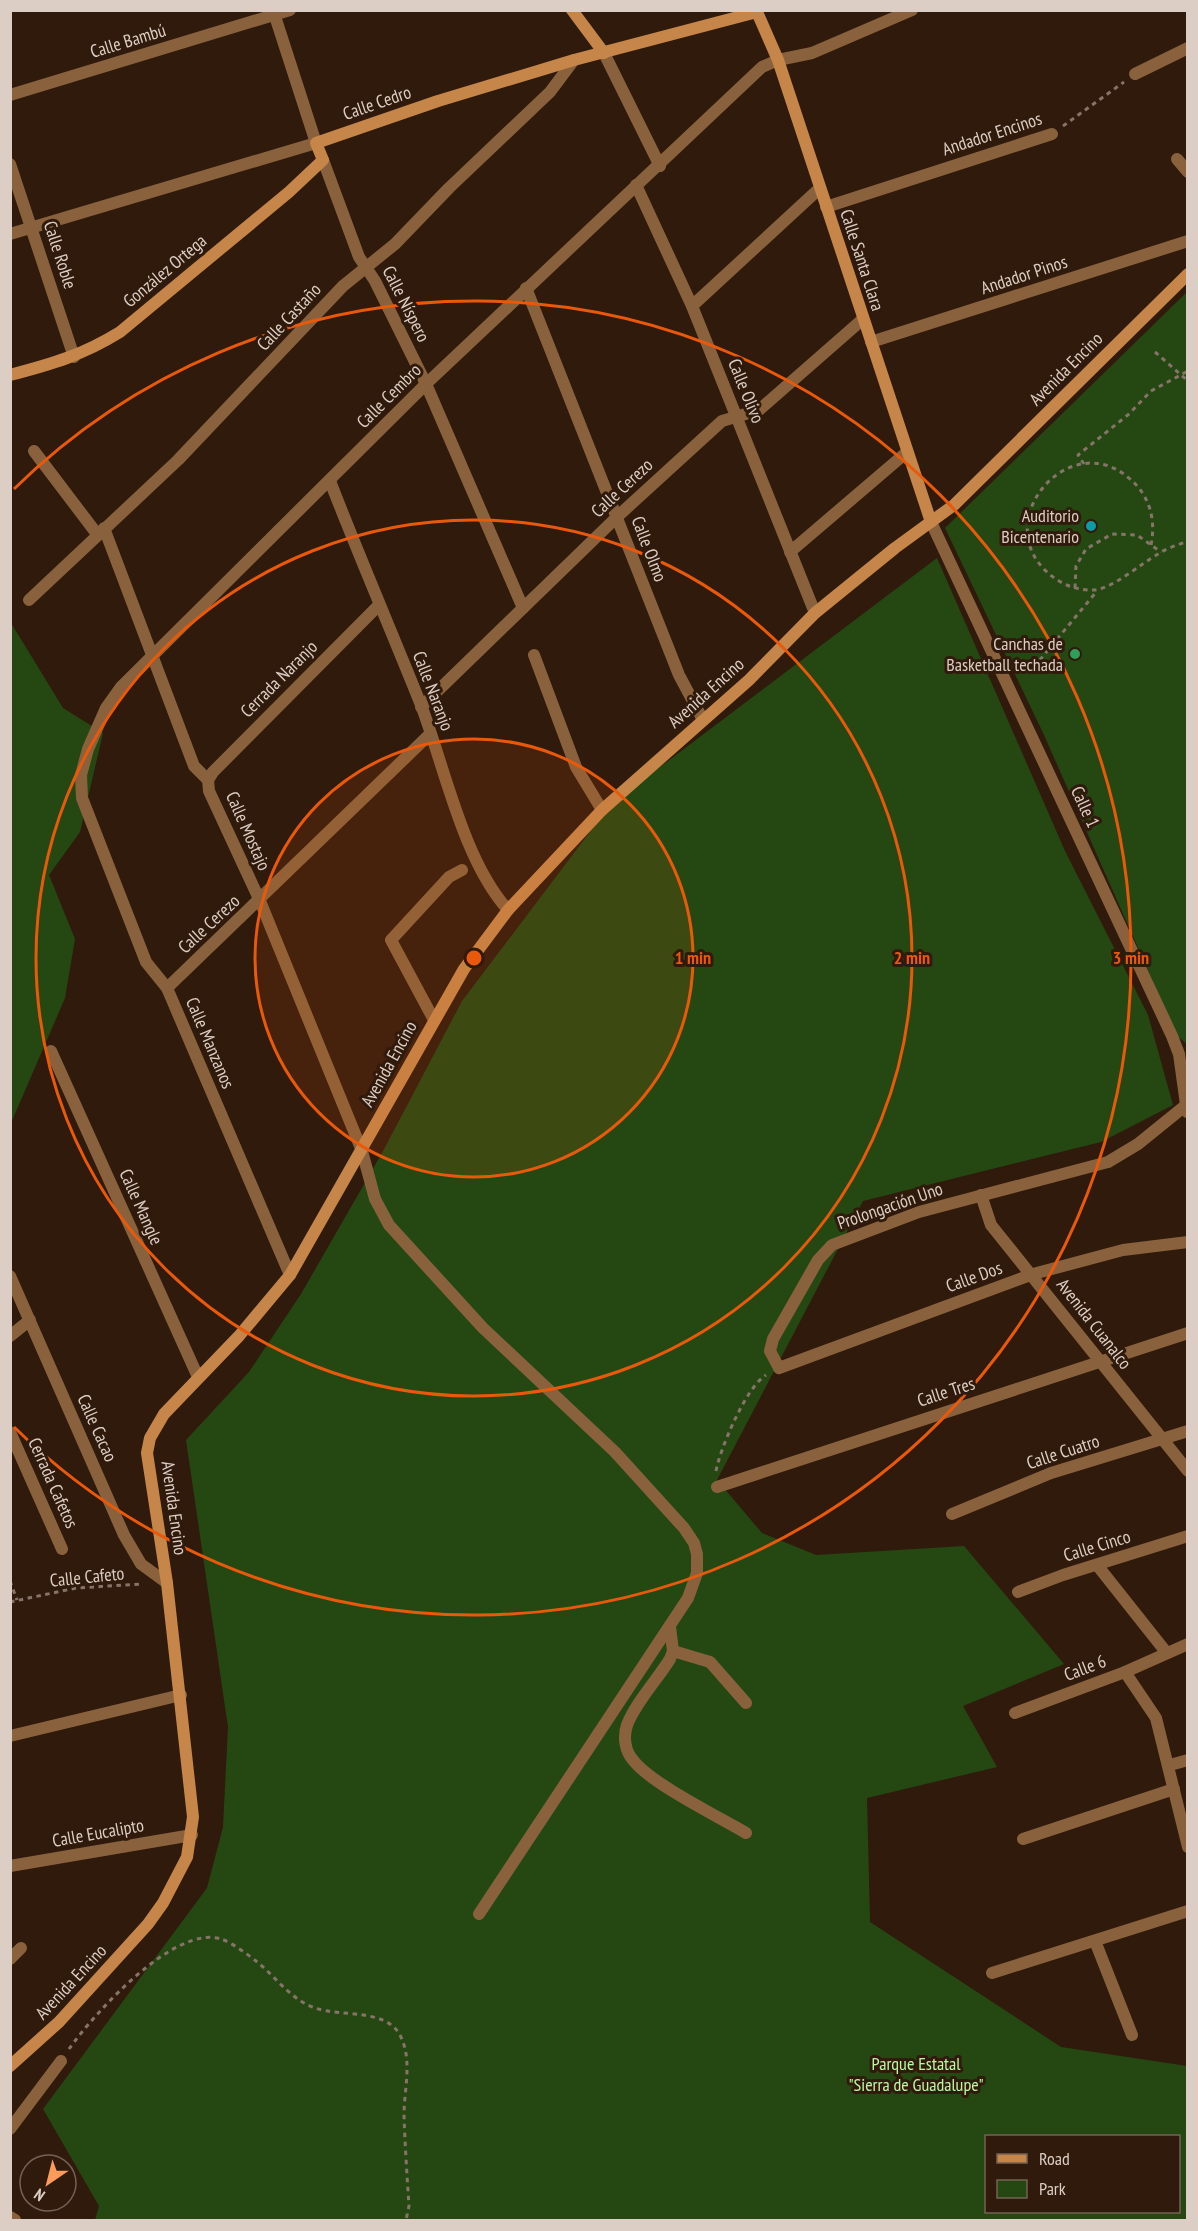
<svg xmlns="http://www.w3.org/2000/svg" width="1198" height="2231" font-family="'PT Sans Narrow',sans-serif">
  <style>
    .green { fill: #254813; fill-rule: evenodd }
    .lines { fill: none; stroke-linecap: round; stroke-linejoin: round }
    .path { stroke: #867468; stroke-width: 3; stroke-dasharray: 4.5 4.5; stroke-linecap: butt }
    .street { stroke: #89623d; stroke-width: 12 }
    .secondary { stroke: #c68649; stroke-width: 12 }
    .ring { fill: none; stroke: #e8590c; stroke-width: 3 }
    .culture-dot { fill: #0f9aa8; stroke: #301a0c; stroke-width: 2 }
    .leisure-dot { fill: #2e9e5b; stroke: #301a0c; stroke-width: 2 }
    .labels { text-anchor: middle; stroke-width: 6; stroke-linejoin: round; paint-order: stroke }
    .street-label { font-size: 18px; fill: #ddcec5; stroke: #301a0c }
    .poi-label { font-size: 18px; fill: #ddcec5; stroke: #301a0c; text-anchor: end }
    .park-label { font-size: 18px; fill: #baf9a0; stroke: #301a0c }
    .centre { fill: #e8590c; stroke: #301a0c; stroke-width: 3 }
    .ring-label { font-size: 18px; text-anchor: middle; font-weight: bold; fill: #e8590c; stroke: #301a0c; stroke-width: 6; stroke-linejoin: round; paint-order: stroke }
  </style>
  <rect width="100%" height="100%" fill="#301a0c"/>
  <g class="green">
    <path d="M1187 292V1044L1177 1036 1044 735 945 528Z"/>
    <path d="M937 558 1065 851 1148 1015 1173 1105 1101 1142 863 1201 717 1480 762 1533 816 1555 964 1546 1064 1664 963 1706 997 1767 867 1798 870 1922 1061 2047 1187 2066V2220H95L99 2206 43 2109 207 1888 223 1827 228 1727 186 1440 249 1372 301 1294 382 1153 462 1001 611 804ZM986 2136H1178V2212H986Z"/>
    <path d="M11 623 63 708 103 733 80 832 49 875 75 939 65 998 11 1123Z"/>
  </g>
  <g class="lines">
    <g class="path">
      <path d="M1063 126 1124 82"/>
      <path d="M1155 352 1188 381"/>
      <path d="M1084 464 1078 455 1129 414 1151 391 1188 371"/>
      <path d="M1151 545C1156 520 1150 496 1130 479 1069 424 984 525 1053 577 1065 586 1080 591 1095 590 1113 588 1142 563 1158 554 1167 548 1178 545 1188 541"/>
      <path d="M1075 588 1076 566 1086 549 1112 534 1137 535 1161 552"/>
      <path d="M1034 667 1097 591"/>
      <path d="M716 1471C720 1449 746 1387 766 1375"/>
      <path d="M10 1581 17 1600"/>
      <path d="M10 1602 76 1588 142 1584"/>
      <path d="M69 2049C93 2015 174 1924 221 1939 231 1942 247 1954 256 1961 276 1977 290 1999 315 2008 340 2017 385 2008 400 2035 413 2060 404 2089 404 2115 405 2145 407 2176 409 2206L406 2220"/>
    </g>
    <g class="street">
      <path d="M604 53 660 166"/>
      <path d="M1135 74 1188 48"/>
      <path d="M10 95 290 10"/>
      <path d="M1177 159 1188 172"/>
      <path d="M323 160 359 257 375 281 426 384 523 608"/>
      <path d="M10 164 74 357"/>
      <path d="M636 185 692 306 815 613"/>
      <path d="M826 207 1052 134"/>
      <path d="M10 234 316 143 273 10"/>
      <path d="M526 288 679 675 703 720"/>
      <path d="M692 306 820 188"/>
      <path d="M871 342 1188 241"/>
      <path d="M34 451 97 534"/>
      <path d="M330 481C359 556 391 630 421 705 445 768 463 860 508 910"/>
      <path d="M931 522 1172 1036 1179 1054 1187 1112"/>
      <path d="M104 528 194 766 208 780 209 791 260 901 362 1151 375 1199 389 1225 483 1328 615 1452 684 1528 694 1543 697 1554V1573L688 1598 479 1914"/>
      <path d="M790 552 907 452"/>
      <path d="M29 600 178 460 343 286 395 244 449 188 550 92 574 60"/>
      <path d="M534 655 576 767 602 810"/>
      <path d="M421 707 618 516 722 421 759 410 863 319"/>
      <path d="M208 780 213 772 379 605"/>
      <path d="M167 988 430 734"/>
      <path d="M434 1020 391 940 449 877 462 870"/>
      <path d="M51 1051 198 1377"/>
      <path d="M1185 1106 1138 1144 1108 1162 919 1212 832 1245 818 1260 773 1339 770 1351 779 1368 1033 1274 1123 1250 1188 1242"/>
      <path d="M981 1195 991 1225 1188 1471"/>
      <path d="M290 1275 167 988 146 962 82 798 81 775 88 749 106 708 121 687 426 384 762 67 778 60 812 53 912 10"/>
      <path d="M10 1276 124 1535 141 1564 167 1583"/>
      <path d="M10 1336 30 1320"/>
      <path d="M10 1432 62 1549"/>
      <path d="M717 1487 1188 1333"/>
      <path d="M952 1514 1051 1473 1188 1431"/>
      <path d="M1097 1565 1166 1652"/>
      <path d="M1018 1592 1063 1575 1188 1536"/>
      <path d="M670 1627 673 1651 670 1659C657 1680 636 1702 627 1725 623 1737 625 1751 633 1760 650 1783 719 1817 746 1833"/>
      <path d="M673 1651 710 1662 746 1703"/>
      <path d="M1125 1672 1156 1718 1188 1847"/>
      <path d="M1015 1713 1125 1672 1188 1644"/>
      <path d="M10 1736 181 1695"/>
      <path d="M1170 1765 1188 1760"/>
      <path d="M1023 1839 1174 1789"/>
      <path d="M10 1866 192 1835"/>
      <path d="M1095 1941 1132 2035"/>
      <path d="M10 1959 21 1948"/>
      <path d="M992 1973 1188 1911"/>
      <path d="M10 2129 61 2061"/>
      <path d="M10 2217 15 2220"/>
    </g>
    <g class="secondary">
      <path d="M572 10 604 53"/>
      <path d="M10 375C52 364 83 355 120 332L289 192 323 160 316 143 438 101 574 60 757 12 778 60 931 522"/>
      <path d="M10 2066 59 2022 148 1924 163 1903 187 1857 193 1817 167 1583 147 1453 150 1438 164 1414 239 1336 290 1275 464 969 508 910 602 810 749 680 815 613 895 548 954 505 1188 274"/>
    </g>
  </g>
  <circle cx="474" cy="958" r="219" fill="#e8590c" fill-opacity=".12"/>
  <g class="ring">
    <circle cx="474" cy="958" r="219"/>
    <circle cx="474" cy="958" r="438"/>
    <path d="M14 489A657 657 0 1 1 14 1427"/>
  </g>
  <circle class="culture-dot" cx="1091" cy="526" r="6"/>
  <circle class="leisure-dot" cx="1075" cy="654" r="6"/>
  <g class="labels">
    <g class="street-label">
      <text transform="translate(128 41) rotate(-17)" y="6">Calle Bambú</text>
      <text transform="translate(377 103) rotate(-19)" y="6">Calle Cedro</text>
      <text transform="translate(992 134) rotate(-18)" y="6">Andador Encinos</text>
      <text transform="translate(60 255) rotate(72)" y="6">Calle Roble</text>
      <text transform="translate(862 260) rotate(72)" y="6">Calle Santa Clara</text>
      <text transform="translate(165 271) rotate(-40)" y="6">González Ortega</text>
      <text transform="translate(1024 275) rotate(-18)" y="6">Andador Pinos</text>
      <text transform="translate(406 304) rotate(63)" y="6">Calle Níspero</text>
      <text transform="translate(289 317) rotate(-47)" y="6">Calle Castaño</text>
      <text transform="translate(1066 369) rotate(-45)" y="6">Avenida Encino</text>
      <text transform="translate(746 391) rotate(68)" y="6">Calle Olivo</text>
      <text transform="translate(389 396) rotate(-45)" y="6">Calle Cembro</text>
      <text transform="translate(622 488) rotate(-43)" y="6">Calle Cerezo</text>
      <text transform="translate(649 549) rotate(69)" y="6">Calle Olmo</text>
      <text transform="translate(279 679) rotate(-45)" y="6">Cerrada Naranjo</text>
      <text transform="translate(433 691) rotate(69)" y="6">Calle Naranjo</text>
      <text transform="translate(706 693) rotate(-42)" y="6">Avenida Encino</text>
      <text transform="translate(1085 807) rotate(65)" y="6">Calle 1</text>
      <text transform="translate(248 831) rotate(66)" y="6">Calle Mostajo</text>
      <text transform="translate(209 924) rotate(-43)" y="6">Calle Cerezo</text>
      <text transform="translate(210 1043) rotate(67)" y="6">Calle Manzanos</text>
      <text transform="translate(389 1064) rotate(-61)" y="6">Avenida Encino</text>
      <text transform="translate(890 1206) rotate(-19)" y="6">Prolongación Uno</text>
      <text transform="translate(141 1207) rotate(66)" y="6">Calle Mangle</text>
      <text transform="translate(974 1277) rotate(-20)" y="6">Calle Dos</text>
      <text transform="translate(1094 1324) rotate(52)" y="6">Avenida Cuanalco</text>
      <text transform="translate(946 1392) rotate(-18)" y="6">Calle Tres</text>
      <text transform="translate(97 1428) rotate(66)" y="6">Calle Cacao</text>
      <text transform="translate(1063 1452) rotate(-18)" y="6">Calle Cuatro</text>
      <text transform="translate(53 1483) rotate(66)" y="6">Cerrada Cafetos</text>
      <text transform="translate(174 1508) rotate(82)" y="6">Avenida Encino</text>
      <text transform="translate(1097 1546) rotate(-17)" y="6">Calle Cinco</text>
      <text transform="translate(87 1577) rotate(-6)" y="6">Calle Cafeto</text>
      <text transform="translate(1085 1668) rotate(-21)" y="6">Calle 6</text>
      <text transform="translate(98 1833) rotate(-10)" y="6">Calle Eucalipto</text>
      <text transform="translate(71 1982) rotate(-47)" y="6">Avenida Encino</text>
    </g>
    <g class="poi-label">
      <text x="1079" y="522">Auditorio<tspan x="1079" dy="21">Bicentenario</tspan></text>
      <text x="1063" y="650">Canchas de<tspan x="1063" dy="21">Basketball techada</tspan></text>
    </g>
    <g class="park-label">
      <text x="916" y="2070">Parque Estatal<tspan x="916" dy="21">"Sierra de Guadalupe"</tspan></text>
    </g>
  </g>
  <circle cx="474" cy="958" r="9" class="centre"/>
  <g class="ring-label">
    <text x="693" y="964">1 min</text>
    <text x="912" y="964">2 min</text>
    <text x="1131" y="964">3 min</text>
  </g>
  <rect width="1198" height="2231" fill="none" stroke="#ddcec5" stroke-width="24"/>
  <rect x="985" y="2135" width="195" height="78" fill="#301a0c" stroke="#756256" stroke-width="1.5"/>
  <rect x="997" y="2154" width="30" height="9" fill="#c68649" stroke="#756256" stroke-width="1.5"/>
  <text x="1039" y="2165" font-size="18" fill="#ddcec5">Road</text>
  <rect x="997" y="2180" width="30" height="18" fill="#254813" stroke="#756256" stroke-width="1.5"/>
  <text x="1039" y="2195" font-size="18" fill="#ddcec5">Park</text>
  <g transform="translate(48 2183) rotate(215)"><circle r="28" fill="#301a0c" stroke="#756256" stroke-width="1.5"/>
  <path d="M0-4.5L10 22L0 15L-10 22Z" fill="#ff9b5a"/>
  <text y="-9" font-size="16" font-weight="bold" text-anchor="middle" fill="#ddcec5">N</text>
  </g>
</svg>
